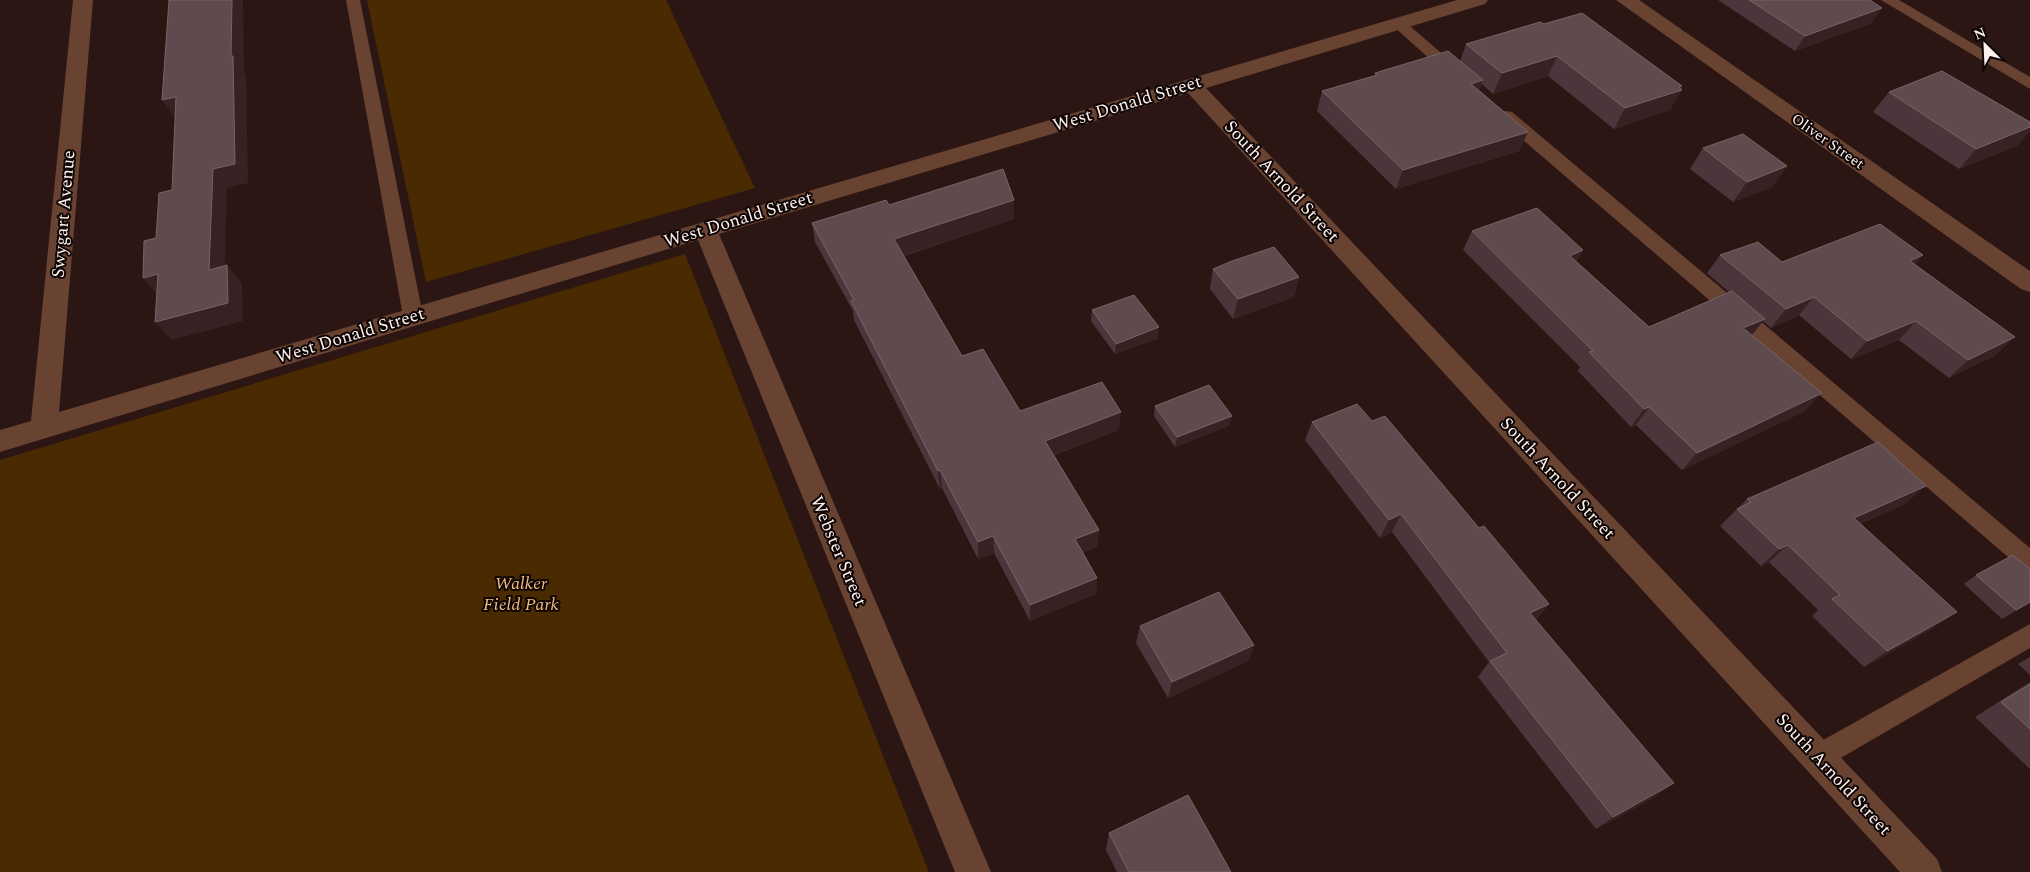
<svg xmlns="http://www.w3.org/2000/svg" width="2030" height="872" font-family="Spectral,serif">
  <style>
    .green { fill: #4a2a00 }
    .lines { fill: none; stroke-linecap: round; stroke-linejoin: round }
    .lane { fill: #694332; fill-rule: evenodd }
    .street { fill: #694332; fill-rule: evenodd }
    .wall { fill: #4c363b }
    .shaded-wall { fill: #372123 }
    .building { fill: #5f4a4e; stroke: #786467 }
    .labels { text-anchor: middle; stroke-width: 4; stroke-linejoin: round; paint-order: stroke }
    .far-street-label { font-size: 15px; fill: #fef1ef; stroke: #0d0504 }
    .street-label { font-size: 18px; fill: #fef1ef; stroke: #0d0504 }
    .park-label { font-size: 18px; font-style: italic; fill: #f4ba7e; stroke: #0d0504 }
  </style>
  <rect width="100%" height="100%" fill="#2c1614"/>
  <g class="green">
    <path d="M367 0H666L755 188 426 282Z"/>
    <path d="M685 254 929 872H0V460Z"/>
  </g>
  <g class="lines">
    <g class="lane">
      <path d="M346 0H360L423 316 420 321 413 323 406 321 403 316Z"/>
      <path d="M1881 0H1899L2030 77V89Z"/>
      <path d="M1398 18 1403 20 1462 71 1464 74 1462 77H1450L1393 26 1390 23 1393 20Z"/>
      <path d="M1506 111 1512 112 2030 548V572L2022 569 1500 120 1498 116 1500 112Z"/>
      <path d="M2030 624V648L1827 766 1818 770 1809 766 1805 757 1809 748Z"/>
    </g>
    <g class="street">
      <path d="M73 0H93L59 412 1457 0H1488L1485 4 1206 88 1937 859 1942 872H1900L1188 93 719 234 991 872H955L698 240 0 452V430L31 421Z"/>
      <path d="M1616 0H1639L2030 271V292L2021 289Z"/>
    </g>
  </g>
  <g class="wall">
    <path d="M1718 0H1870L1872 23 1795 51Z"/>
    <path d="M1544 24 1680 89 1670 110 1614 129 1548 76 1493 94 1482 84 1479 90 1528 132 1519 151 1396 189 1317 111 1322 91 1374 76 1375 73 1460 61 1466 44Z"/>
    <path d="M1889 92 2030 122V131L2017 146 1959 169 1873 112Z"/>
    <path d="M1703 148 1787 166 1772 187 1733 202 1690 169Z"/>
    <path d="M1014 200V219L904 256 962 356 1020 411 1119 430 1054 455 1099 530 1097 547 1083 552 1097 578 1096 594 1030 621 994 553 978 559 942 488 940 489 854 320 853 311 815 242 812 223 889 205Z"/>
    <path d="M1472 231 1577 262 1649 327 1729 292 1707 273 1720 255 1782 262 1923 255 1915 264 1996 355 1949 378 1899 340 1851 359 1799 315 1771 328 1763 321 1752 335 1805 411 1682 470 1636 425 1631 427 1578 371 1580 367 1463 250Z"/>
    <path d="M1213 269 1299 277 1294 297 1233 319 1210 289Z"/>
    <path d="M1092 310 1158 338 1115 354 1091 321Z"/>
    <path d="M1155 406 1232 416 1229 426 1175 447 1154 416Z"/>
    <path d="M1372 421 1479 528 1549 604 1536 620 1655 797 1596 829 1478 677 1489 662 1392 532 1380 538 1305 440 1312 422Z"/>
    <path d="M1747 499 1905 504 1860 524 1933 628 1864 667 1812 616 1818 610 1769 562 1761 566 1720 526Z"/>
    <path d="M2030 569V603L2002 619 1964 584 1976 575Z"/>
    <path d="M1140 626 1254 645 1248 661 1168 698 1136 643Z"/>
    <path d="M2030 657V675L2018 664Z"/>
    <path d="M2030 682V769L1975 717Z"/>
    <path d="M1109 833 1231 872H1117L1106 850Z"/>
  </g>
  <g class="shaded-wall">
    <path d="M232 0H243L244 72 246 75 248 183 227 188 224 289 209 270 213 169 231 56Z"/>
    <path d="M1882 8 1872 23 1795 51 1805 36Z"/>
    <path d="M1557 56 1548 76 1493 94 1502 73Z"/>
    <path d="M1483 80 1475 100 1471 84Z"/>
    <path d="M1682 86 1680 90H1682L1670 110 1614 129 1625 108Z"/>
    <path d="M176 97V119L162 100Z"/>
    <path d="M2030 127V131L2017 146 1959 169 1976 149Z"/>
    <path d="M1528 132 1519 151 1396 189 1403 170Z"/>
    <path d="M1787 166 1772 187 1733 202 1747 182Z"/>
    <path d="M1014 200V219L896 258 894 239Z"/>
    <path d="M1583 250 1573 269 1570 256Z"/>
    <path d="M1923 255 1906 274 1910 261Z"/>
    <path d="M227 265 242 284 243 321 172 340 155 322Z"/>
    <path d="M158 274 160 297 143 278Z"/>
    <path d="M1299 277 1294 297 1233 319 1238 299Z"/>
    <path d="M1814 297 1799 315 1771 328 1786 309Z"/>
    <path d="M1765 319 1750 337 1743 328Z"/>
    <path d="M1916 321 1899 340 1851 359 1867 341Z"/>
    <path d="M1159 327 1158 338 1115 354 1116 344Z"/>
    <path d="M2015 337 1996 355 1949 378 1968 360Z"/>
    <path d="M1822 393 1805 411 1682 470 1697 453Z"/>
    <path d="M1649 407 1636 425 1631 427 1644 409Z"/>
    <path d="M1121 412 1119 430 1045 458V441Z"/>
    <path d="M1232 416 1229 426 1175 447 1177 437Z"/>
    <path d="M940 470 942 488 940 489 938 471Z"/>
    <path d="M1926 486 1905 504 1834 536 1854 518Z"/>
    <path d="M1401 514 1392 532 1380 538 1389 520Z"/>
    <path d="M1099 530 1097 547 1074 556 1075 539Z"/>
    <path d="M993 536 994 553 978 559V542Z"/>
    <path d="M1788 545 1769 562 1761 566 1779 549Z"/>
    <path d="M1097 578 1096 594 1030 621V605Z"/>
    <path d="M2030 602V603L2002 619 2016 610Z"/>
    <path d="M1549 604 1535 621 1530 613Z"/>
    <path d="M1957 612 1933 628 1864 667 1887 651Z"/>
    <path d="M1254 645 1248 661 1168 698 1172 682Z"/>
    <path d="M1674 783 1655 797 1596 829 1613 817Z"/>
  </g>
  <g class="building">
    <path d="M169 0H232L231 56H233L235 164 213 169 209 270 227 265 228 303 155 322 158 274 143 278 144 241 156 238 159 193 172 190 176 97 162 100Z"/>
    <path d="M1749 0H1870L1882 8 1805 36Z"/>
    <path d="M1582 13 1682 86 1679 87 1682 90 1625 108 1557 56 1502 73 1466 44 1540 22 1544 24Z"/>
    <path d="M1448 51 1483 80 1471 84 1528 132 1403 170 1322 91 1377 75 1375 73Z"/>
    <path d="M1942 71 2030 122V127L1976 149 1889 92Z"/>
    <path d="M1743 134 1787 166 1747 182 1703 148Z"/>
    <path d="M1003 169 1014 200 894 239 962 356 983 349 1020 411 1102 382 1121 412 1045 441 1099 530 1075 539 1097 578 1030 605 993 536 978 542 940 470 938 471 851 301 854 300 812 223 886 200 889 205Z"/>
    <path d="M1537 208 1583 250 1570 256 1649 327 1732 291 1765 319 1743 328 1822 393 1697 453 1649 407 1644 409 1589 352 1593 351 1472 231Z"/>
    <path d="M1880 224 1923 255 1910 261 2015 337 1968 360 1916 321 1867 341 1814 297 1786 309 1720 255 1758 242 1782 262Z"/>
    <path d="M1274 247 1299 277 1238 299 1213 269 1232 261Z"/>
    <path d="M1134 295 1159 327 1116 344 1092 310Z"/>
    <path d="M1209 385 1232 416 1177 437 1155 406Z"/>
    <path d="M1357 404 1372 421 1385 416 1479 528 1484 526 1549 604 1530 613 1674 783 1613 817 1490 661 1507 653 1401 514 1389 520 1312 422Z"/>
    <path d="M1878 442 1926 486 1854 518 1957 612 1887 651 1832 599 1840 595 1788 545 1779 549 1737 509 1751 502 1747 499Z"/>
    <path d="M2013 555 2030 569V602L2016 610 1976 575Z"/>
    <path d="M1219 592 1254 645 1172 682 1140 626Z"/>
    <path d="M2030 684V729L2001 702Z"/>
    <path d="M1188 795 1231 872H1129L1109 833Z"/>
  </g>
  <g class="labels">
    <g class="far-street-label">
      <text transform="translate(1828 141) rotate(35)" y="5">Oliver Street</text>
    </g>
    <g class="street-label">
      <text transform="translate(1127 103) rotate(-17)" y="6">West Donald Street</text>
      <text transform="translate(1282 181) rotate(47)" y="6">South Arnold Street</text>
      <text transform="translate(63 214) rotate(-85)" y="6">Swygart Avenue</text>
      <text transform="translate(738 219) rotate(-17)" y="6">West Donald Street</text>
      <text transform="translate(350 335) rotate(-17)" y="6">West Donald Street</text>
      <text transform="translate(1558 478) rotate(47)" y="6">South Arnold Street</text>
      <text transform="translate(839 551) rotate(67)" y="6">Webster Street</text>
      <text transform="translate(1834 774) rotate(47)" y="6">South Arnold Street</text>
    </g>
    <g class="park-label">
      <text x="521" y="589">Walker<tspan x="521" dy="21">Field Park</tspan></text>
    </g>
  </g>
  <g transform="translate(1985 45) rotate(336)" stroke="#0d0504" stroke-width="4" paint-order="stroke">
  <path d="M0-4L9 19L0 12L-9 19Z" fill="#fef1ef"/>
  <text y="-8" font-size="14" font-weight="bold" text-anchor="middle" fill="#fef1ef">N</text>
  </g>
</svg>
